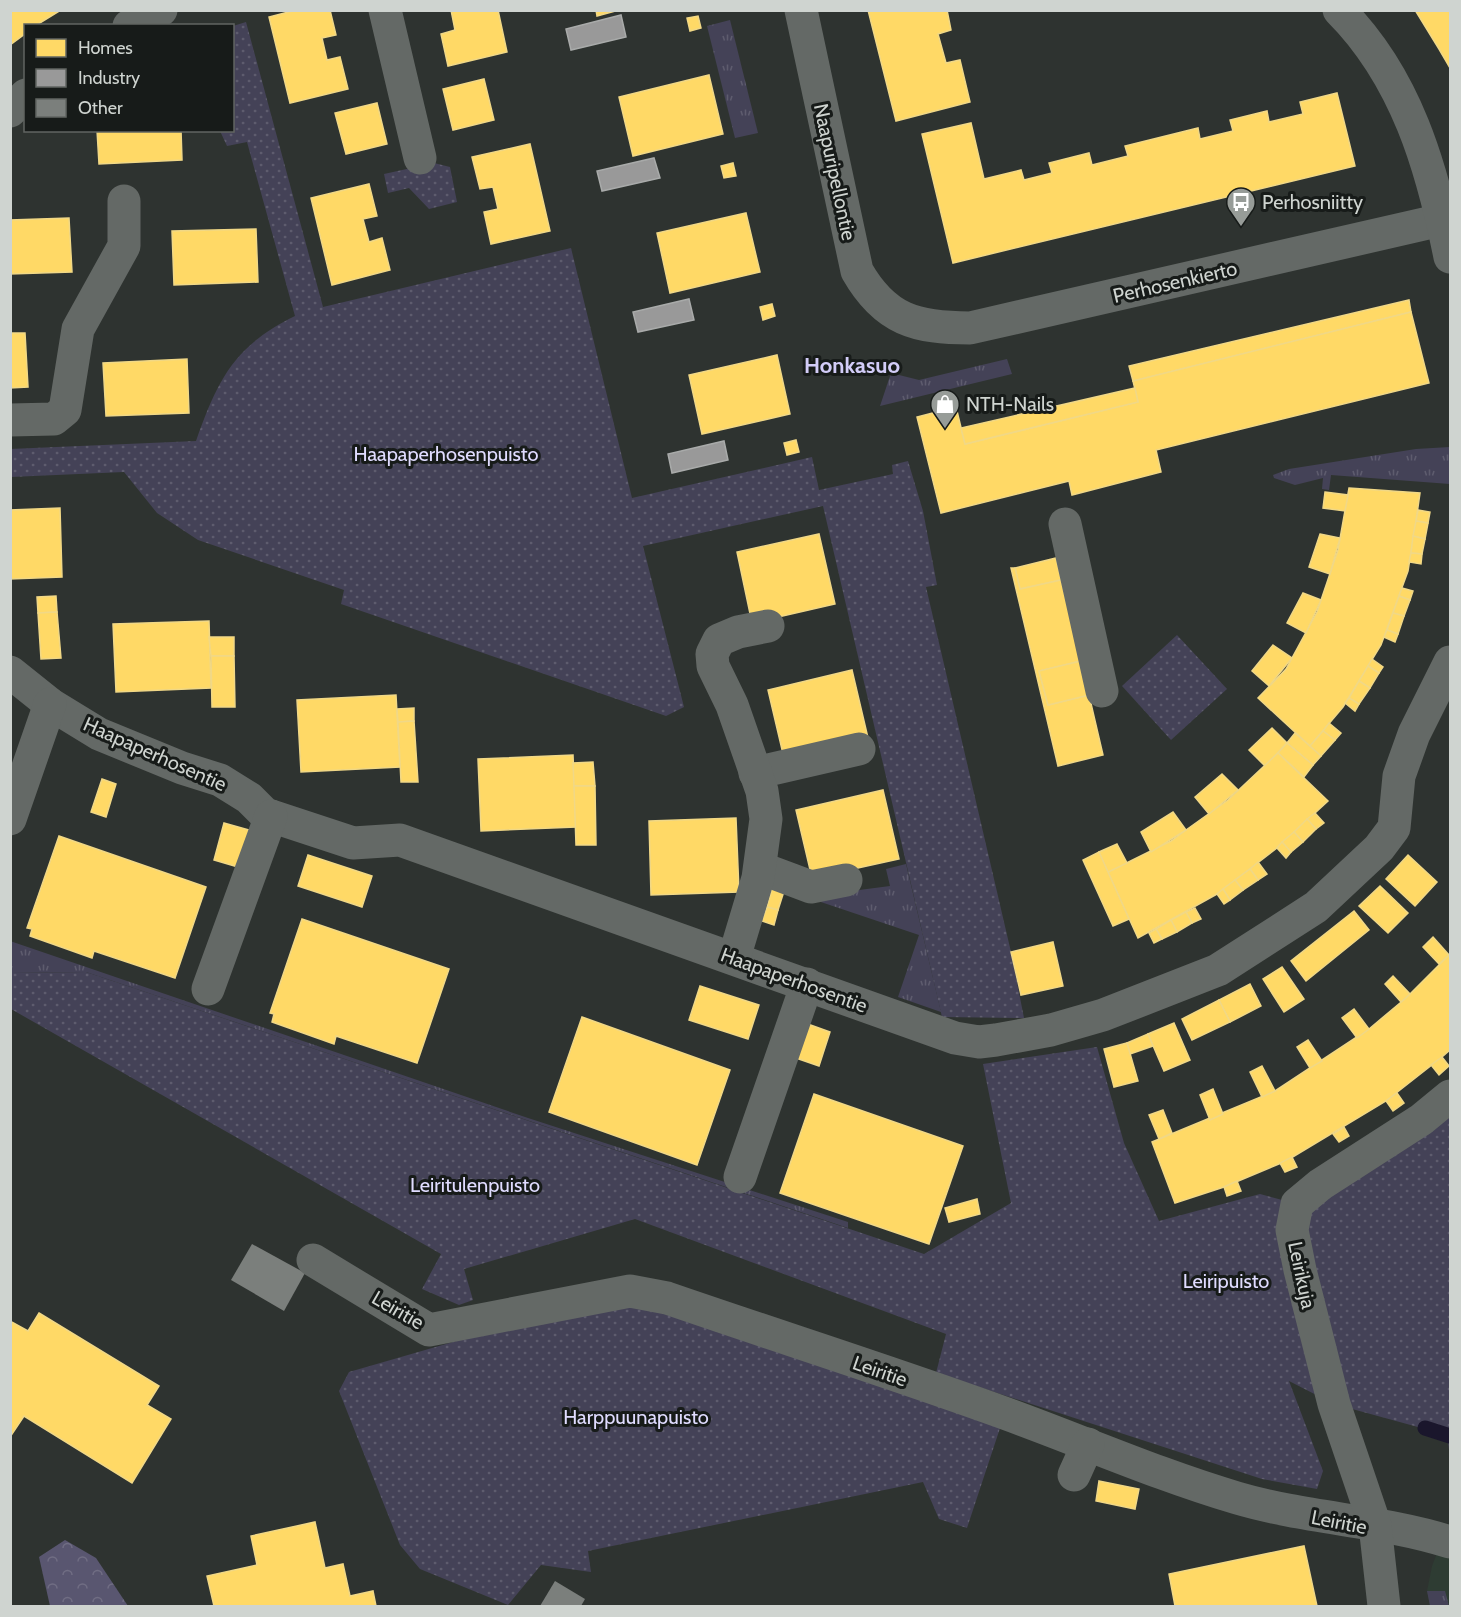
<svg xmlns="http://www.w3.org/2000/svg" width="1461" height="1617" font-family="Cabin,sans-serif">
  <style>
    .built { fill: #2e3c33 }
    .grass { fill: url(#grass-tufts) }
    .forest { fill: url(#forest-crowns) }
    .park { fill: url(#park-dots) }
    .homes { fill: #ffd966; stroke: #f1d886; stroke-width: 1.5 }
    .industry { fill: #999; stroke: #a9abaa; stroke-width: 1.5 }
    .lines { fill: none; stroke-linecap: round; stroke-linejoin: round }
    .stream { stroke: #1a162c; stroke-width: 15 }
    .building { fill: #7b7f7c }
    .minor { stroke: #646966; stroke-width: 33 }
    .labels { text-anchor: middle; stroke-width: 6; stroke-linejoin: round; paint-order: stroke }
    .street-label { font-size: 20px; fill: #cfd4d0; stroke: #171b19 }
    .poi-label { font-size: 20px; fill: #cfd4d0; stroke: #171b19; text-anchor: start }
    .park-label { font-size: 20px; fill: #e0dcff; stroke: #171b19 }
    .quarter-label { font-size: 22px; font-weight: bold; fill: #d2ccf7; stroke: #171b19 }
  </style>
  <defs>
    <pattern id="grass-tufts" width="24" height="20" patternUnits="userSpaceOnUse" patternTransform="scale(1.5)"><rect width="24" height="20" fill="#444257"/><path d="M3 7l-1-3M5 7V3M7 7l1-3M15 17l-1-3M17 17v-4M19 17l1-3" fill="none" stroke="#5e5c6e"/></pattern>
    <pattern id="forest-crowns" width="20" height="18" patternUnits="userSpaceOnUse" patternTransform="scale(1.5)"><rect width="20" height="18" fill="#595670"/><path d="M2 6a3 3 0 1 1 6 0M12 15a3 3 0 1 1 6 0" fill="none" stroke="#706d83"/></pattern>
    <pattern id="park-dots" width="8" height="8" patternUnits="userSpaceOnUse" patternTransform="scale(1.5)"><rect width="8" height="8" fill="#444257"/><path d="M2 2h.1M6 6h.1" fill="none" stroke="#5e5c6e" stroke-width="1.8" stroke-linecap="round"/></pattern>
  </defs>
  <rect width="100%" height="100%" fill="#2e3330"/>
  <path class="built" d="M1450 1520V1606H1430L1427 1591 1432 1566Z"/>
  <g class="grass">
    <path d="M730 20 758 133 735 138 707 26Z"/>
    <path d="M1007 359 1012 374 880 406 891 373 919 380Z"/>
    <path d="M1450 447V484L1331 475 1329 490 1322 489 1323 478 1295 485 1274 478 1273 475 1289 469 1416 449Z"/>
    <path d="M906 864 941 1012 898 997 919 935 806 897 890 886 886 869Z"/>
    <path d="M10 941 528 1118 848 1222V1228L86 972 11 973Z"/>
    <path d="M1427 1591H1445L1449 1606H1430Z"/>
  </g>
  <path class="forest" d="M65 1540 96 1558 128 1606H50L39 1557Z"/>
  <g class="park">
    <path d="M246 22 323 307 571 248 632 498 812 457 819 490 893 474 892 465 908 461 923 511 937 585 926 587 1011 952 1024 1018 942 1017 823 506 643 546 684 707 666 716 341 604 344 590 198 540 157 513 124 472 11 477 10 449 196 441C218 379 234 346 295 316L247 142 227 146 220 131 232 130 233 26Z"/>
    <path d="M434 163 450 167 457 202 429 209 409 188 388 193 384 174Z"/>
    <path d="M1177 635 1227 689 1171 740 1122 686Z"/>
    <path d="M86 972 924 1254 1011 1203 983 1064 1097 1047 1124 1143 1159 1221 1260 1194 1297 1204 1450 1096V1456L1447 1435 1334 1404 1289 1381 1323 1471 1317 1489 1262 1479 936 1373 946 1334 635 1219 464 1269 473 1300 459 1305 422 1289 441 1254 11 1009 10 973Z"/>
    <path d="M630 1291 1005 1413 967 1528 939 1519 923 1482 588 1551 591 1572 541 1565 508 1605 420 1569 400 1545 339 1391 349 1372Z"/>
  </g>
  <g class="homes">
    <path d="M10 10H61L35 26H26V33L10 45Z"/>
    <path d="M296 10H330L336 35 322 38 327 60 340 57 348 89 290 103 269 17Z"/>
    <path d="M451 10H498L507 52 448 66 441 34 455 30Z"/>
    <path d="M596 10H619L597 16Z"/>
    <path d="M868 10H947L951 30 938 34 946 63 960 60 970 102 896 121Z"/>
    <path d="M1415 10H1450V68L1439 49Z"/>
    <path d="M698 16 701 28 690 31 687 18Z"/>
    <path d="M709 75 723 134 633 156 619 97Z"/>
    <path d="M484 79 494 120 453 130 443 89Z"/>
    <path d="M1337 93 1355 166 953 263 922 134 971 123 984 179 1021 170 1024 180 1052 173 1049 163 1089 153 1092 165 1128 156 1125 146 1198 128 1200 139 1233 131 1230 120 1267 111 1269 122 1303 114 1300 102Z"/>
    <path d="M377 103 387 144 346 154 335 113Z"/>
    <path d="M97 130H181L182 160 99 164Z"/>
    <path d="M530 144 550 231 491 244 484 212 498 209 493 187 480 189 472 157Z"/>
    <path d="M733 163 736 176 724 178 721 166Z"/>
    <path d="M369 184 377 216 363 219 369 242 382 238 390 270 332 285 311 198Z"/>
    <path d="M746 213 760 272 670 293 657 233Z"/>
    <path d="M69 218 72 272 10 274V220Z"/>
    <path d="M256 229 258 282 174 285 172 231Z"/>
    <path d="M1409 300 1411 312 1133 381 1129 366Z"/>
    <path d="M772 304 775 316 763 320 760 307Z"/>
    <path d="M1411 312 1429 383 1156 450 1161 472 1072 495 1069 481 941 513 917 417 956 407 965 444 1138 402 1133 381Z"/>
    <path d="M10 333H25L28 387 10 388Z"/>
    <path d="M777 355 790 414 702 434 689 375Z"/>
    <path d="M187 359 189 413 106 416 103 363Z"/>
    <path d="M1135 388 1138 402 965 444 961 428Z"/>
    <path d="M796 440 799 452 787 455 784 443Z"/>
    <path d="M1349 488 1420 493 1416 521 1408 571 1381 645 1343 707 1310 746 1258 698 1286 669 1317 612 1338 550Z"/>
    <path d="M1325 492 1348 495 1345 511 1323 508Z"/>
    <path d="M60 508 62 577 10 579V510Z"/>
    <path d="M1418 510 1430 512 1428 523 1416 521Z"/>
    <path d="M1416 521 1428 523 1425 539 1413 536Z"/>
    <path d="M819 534 835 604 752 623 737 552Z"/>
    <path d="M1320 534 1340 538 1330 574 1309 567Z"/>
    <path d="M1413 536 1425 539 1422 554 1411 553Z"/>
    <path d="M1411 553 1422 554 1421 564 1409 562Z"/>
    <path d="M1056 558 1061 580 1020 589 1015 568Z"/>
    <path d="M1011 568H1015L1020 589 1061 580 1081 661 1039 671 1048 705 1089 695 1103 755 1058 766Z"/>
    <path d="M1402 588 1413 591 1410 600 1399 596Z"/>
    <path d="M1303 593 1321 600 1306 633 1287 623Z"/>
    <path d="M56 596 57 612 38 613 37 597Z"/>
    <path d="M1399 596 1410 600 1404 616 1393 613Z"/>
    <path d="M57 612 61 658 41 659 38 613Z"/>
    <path d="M1393 613 1404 616 1398 634 1387 630Z"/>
    <path d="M209 621 211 688 116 692 113 624Z"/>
    <path d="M1387 630 1398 634 1395 642 1384 637Z"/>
    <path d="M209 637H234V656H211Z"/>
    <path d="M1273 645 1292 658 1269 686 1252 671Z"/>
    <path d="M211 656H234L235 707H212Z"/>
    <path d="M1372 659 1383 667 1379 673 1368 666Z"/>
    <path d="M1081 661 1089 695 1048 705 1039 671Z"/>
    <path d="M1368 666 1379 673 1370 688 1359 681Z"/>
    <path d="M852 670 868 738 784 758 768 690Z"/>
    <path d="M1359 681 1370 688 1359 704 1349 698Z"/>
    <path d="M396 695 400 767 301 772 297 700Z"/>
    <path d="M1349 698 1359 704 1355 711 1345 703Z"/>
    <path d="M414 708V721L398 722 397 709Z"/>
    <path d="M414 721 418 782H401L398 722Z"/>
    <path d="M1329 723 1341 733 1335 740 1323 731Z"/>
    <path d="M1272 728 1287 743 1265 766 1249 750Z"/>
    <path d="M1323 731 1335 740 1321 756 1310 746Z"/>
    <path d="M1295 733 1321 756 1313 765 1287 743Z"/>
    <path d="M1287 743 1313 765 1304 777 1278 753Z"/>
    <path d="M1278 753 1328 801 1277 848 1217 894 1138 938 1108 872 1171 841 1186 830 1228 800Z"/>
    <path d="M573 755 576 827 481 831 478 759Z"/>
    <path d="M593 762 595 786H574L573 763Z"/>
    <path d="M1222 774 1238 790 1209 814 1195 797Z"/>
    <path d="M102 779 116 784 106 817 91 812Z"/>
    <path d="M574 786H595L596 845H576Z"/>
    <path d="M883 790 899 859 812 878 796 810Z"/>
    <path d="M1173 812 1186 830 1151 852 1141 832Z"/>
    <path d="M1315 813 1324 823 1316 829 1307 819Z"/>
    <path d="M736 818 739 892 651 895 649 821Z"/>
    <path d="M1307 819 1316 829 1303 842 1294 832Z"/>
    <path d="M224 823 249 830 238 867 214 860Z"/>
    <path d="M1294 832 1303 842 1291 852 1282 842Z"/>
    <path d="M59 836 206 887 175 978 94 951 92 958 30 936 32 929 27 928Z"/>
    <path d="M1282 842 1291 852 1286 858 1277 848Z"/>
    <path d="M1117 844 1127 863 1108 872 1099 852Z"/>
    <path d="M1099 852 1129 919 1113 926 1083 860Z"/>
    <path d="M308 855 372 876 362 907 298 886Z"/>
    <path d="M1408 855 1437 882 1415 906 1386 879Z"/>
    <path d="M1258 862 1267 874 1258 880 1250 869Z"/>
    <path d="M1250 869 1258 880 1243 890 1235 880Z"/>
    <path d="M1235 880 1243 890 1230 900 1223 889Z"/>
    <path d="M773 885 785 888 778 910 767 907Z"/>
    <path d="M1380 886 1408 913 1388 933 1359 906Z"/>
    <path d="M1223 889 1230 900 1224 904 1217 894Z"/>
    <path d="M767 907 778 910 774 925 762 921Z"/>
    <path d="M1195 908 1201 919 1192 923 1186 912Z"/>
    <path d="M1354 911 1369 930 1306 981 1291 961Z"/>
    <path d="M1186 912 1192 923 1177 932 1171 920Z"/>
    <path d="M302 919 449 969 417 1063 336 1036 334 1044 272 1022 274 1014 270 1013Z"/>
    <path d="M1171 920 1177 932 1162 939 1156 929Z"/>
    <path d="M1156 929 1162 939 1154 943 1149 933Z"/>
    <path d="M1433 937 1449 955 1439 964 1423 947Z"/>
    <path d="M1053 942 1063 986 1021 995 1011 952Z"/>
    <path d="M1450 954V1050L1442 1057 1386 1101 1286 1161 1224 1187 1175 1203 1152 1142 1275 1091 1369 1029 1406 998Z"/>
    <path d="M1282 967 1304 999 1284 1012 1263 979Z"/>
    <path d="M1393 976 1410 994 1401 1002 1385 984Z"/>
    <path d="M1250 984 1261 1006 1230 1022 1219 1000Z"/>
    <path d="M700 986 759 1005 748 1039 689 1020Z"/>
    <path d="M1219 1000 1230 1022 1192 1040 1182 1019Z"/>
    <path d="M1354 1009 1369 1029 1357 1038 1342 1018Z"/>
    <path d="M582 1017 730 1070 697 1165 549 1112Z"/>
    <path d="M805 1023 830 1032 819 1066 793 1057Z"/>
    <path d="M1174 1023 1190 1060 1164 1071 1148 1034Z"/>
    <path d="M1148 1034 1153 1046 1130 1054 1127 1043Z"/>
    <path d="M1308 1040 1322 1061 1310 1068 1297 1047Z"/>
    <path d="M1127 1043 1138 1081 1114 1087 1104 1049Z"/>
    <path d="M1442 1057 1449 1066 1439 1075 1431 1065Z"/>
    <path d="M1262 1066 1275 1091 1262 1097 1250 1072Z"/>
    <path d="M1213 1089 1223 1114 1210 1120 1200 1095Z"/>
    <path d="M1397 1093 1404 1103 1393 1111 1386 1101Z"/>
    <path d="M814 1094 963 1146 929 1244 780 1193Z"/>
    <path d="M1163 1110 1172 1133 1159 1139 1149 1115Z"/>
    <path d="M1344 1127 1349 1136 1339 1142 1333 1134Z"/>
    <path d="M1292 1157 1297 1167 1285 1172 1280 1163Z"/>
    <path d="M1237 1181 1241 1191 1227 1196 1224 1187Z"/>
    <path d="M977 1199 980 1214 949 1222 945 1208Z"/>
    <path d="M39 1313 159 1386 147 1405 171 1419 132 1483 24 1416 10 1437V1321L28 1331Z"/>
    <path d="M1099 1481 1139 1489 1135 1509 1096 1501Z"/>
    <path d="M315 1522 325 1568 343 1564 350 1596 373 1591 376 1606H214L207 1576 257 1565 251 1536Z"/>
    <path d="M1304 1546 1317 1606H1175L1169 1574Z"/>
  </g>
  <g class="industry">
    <path d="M621 15 626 37 571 50 566 29Z"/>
    <path d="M654 158 660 178 602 191 597 171Z"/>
    <path d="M689 299 694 320 638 332 633 312Z"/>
    <path d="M724 441 728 460 672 473 668 454Z"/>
  </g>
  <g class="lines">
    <path class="stream" d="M1425 1428 1450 1436"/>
  </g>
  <g class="building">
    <path d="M252 1244 305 1273 284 1311 231 1280Z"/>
    <path d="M555 1581 585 1599 581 1606H540Z"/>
  </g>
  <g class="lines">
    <g class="minor">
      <path d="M385 10 420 158"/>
      <path d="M801 10 857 271C885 320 916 328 970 328L1450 218"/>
      <path d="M1339 10C1406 77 1432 167 1450 257"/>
      <path d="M129 26 161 10"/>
      <path d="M10 111 26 95"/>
      <path d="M10 420 54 419 65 410 78 329 124 246V201"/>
      <path d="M1065 524 1102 691"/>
      <path d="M10 672 50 704 99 734 182 768 220 780 249 798 265 814 353 843 400 840 955 1038 979 1042 996 1040 1051 1030 1103 1015 1218 970 1316 907 1379 848 1394 828 1399 776 1414 734 1450 662"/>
      <path d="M755 773 859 749"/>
      <path d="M10 819 50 704"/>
      <path d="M760 868 811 887 846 880"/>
      <path d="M734 958 758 878 766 819 762 791 732 705 713 666 712 654 719 640 738 632 768 626"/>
      <path d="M208 989 271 816"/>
      <path d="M740 1177 807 984"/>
      <path d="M313 1260 429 1330 630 1291 667 1298C780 1337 894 1373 1007 1414 1084 1442 1159 1475 1237 1498 1308 1519 1381 1520 1450 1542"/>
      <path d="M1074 1475 1088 1444"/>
      <path d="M1384 1606 1375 1525 1334 1404 1300 1270 1292 1230 1297 1204 1321 1184 1422 1119 1450 1096"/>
    </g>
  </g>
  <defs>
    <g id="bus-pin" transform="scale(1.5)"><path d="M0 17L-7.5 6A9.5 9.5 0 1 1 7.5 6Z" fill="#979c98" stroke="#171b19"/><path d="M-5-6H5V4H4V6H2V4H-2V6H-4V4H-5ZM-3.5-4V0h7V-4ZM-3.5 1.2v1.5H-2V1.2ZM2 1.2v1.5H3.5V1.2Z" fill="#fff"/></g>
    <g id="shop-pin" transform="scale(1.5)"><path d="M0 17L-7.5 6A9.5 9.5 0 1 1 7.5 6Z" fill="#979c98" stroke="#171b19"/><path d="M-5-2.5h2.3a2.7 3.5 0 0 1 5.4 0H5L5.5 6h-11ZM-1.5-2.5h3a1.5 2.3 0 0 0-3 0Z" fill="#fff"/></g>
  </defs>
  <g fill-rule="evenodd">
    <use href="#bus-pin" x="1241" y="202"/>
    <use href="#shop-pin" x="945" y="404"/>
  </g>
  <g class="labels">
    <g class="street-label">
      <text transform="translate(835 172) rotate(78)" y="7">Naapuripellontie</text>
      <text transform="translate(1175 282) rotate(-13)" y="7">Perhosenkierto</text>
      <text transform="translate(155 754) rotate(24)" y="7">Haapaperhosentie</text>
      <text transform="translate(794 980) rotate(20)" y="7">Haapaperhosentie</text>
      <text transform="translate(1302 1275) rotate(78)" y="7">Leirikuja</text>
      <text transform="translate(398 1310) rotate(30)" y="7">Leiritie</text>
      <text transform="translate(880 1371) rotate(19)" y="7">Leiritie</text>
      <text transform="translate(1339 1522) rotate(11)" y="7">Leiritie</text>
    </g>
    <g class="poi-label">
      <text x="1262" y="209">Perhosniitty</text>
      <text x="966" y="411">NTH-Nails</text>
    </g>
    <g class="park-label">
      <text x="446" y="461">Haapaperhosenpuisto</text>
      <text x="475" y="1192">Leiritulenpuisto</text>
      <text x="1226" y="1288">Leiripuisto</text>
      <text x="636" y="1424">Harppuunapuisto</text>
    </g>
    <g class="quarter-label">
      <text x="852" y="373">Honkasuo</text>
    </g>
  </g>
  <rect width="1461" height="1617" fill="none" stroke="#cfd4d0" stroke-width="24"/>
  <rect x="24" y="24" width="210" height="108" fill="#171b19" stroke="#616562" stroke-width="1.5"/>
  <rect x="36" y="39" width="30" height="18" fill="#ffd966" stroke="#616562" stroke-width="1.5"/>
  <text x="78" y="54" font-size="18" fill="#cfd4d0">Homes</text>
  <rect x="36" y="69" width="30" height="18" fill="#999999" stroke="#616562" stroke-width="1.5"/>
  <text x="78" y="84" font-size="18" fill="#cfd4d0">Industry</text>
  <rect x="36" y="99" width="30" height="18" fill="#7b7f7c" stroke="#616562" stroke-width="1.5"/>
  <text x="78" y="114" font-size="18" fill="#cfd4d0">Other</text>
</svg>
